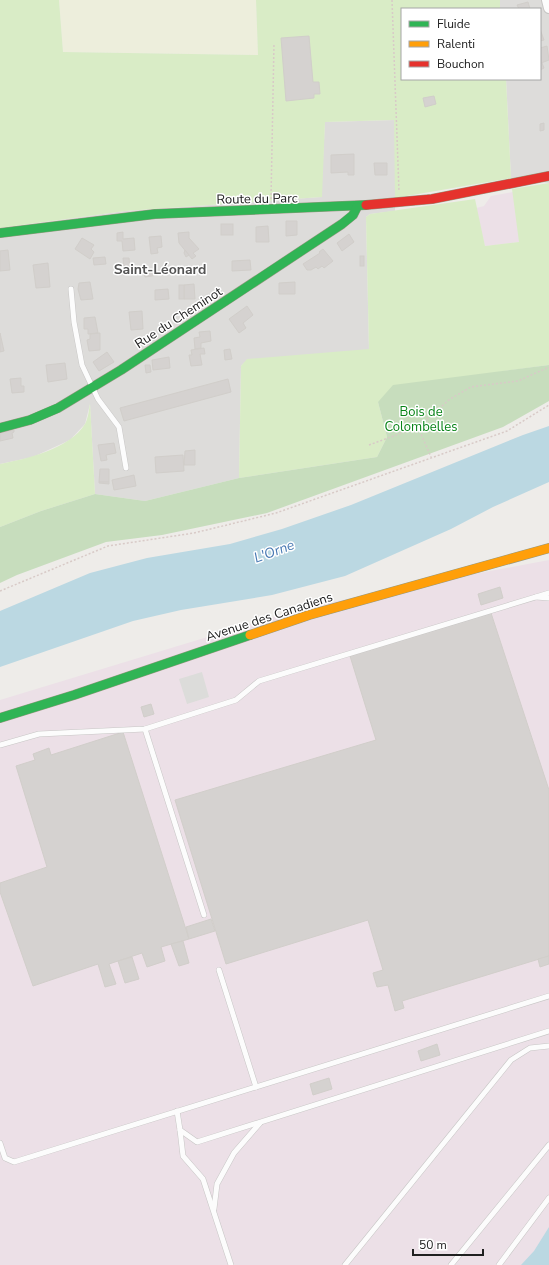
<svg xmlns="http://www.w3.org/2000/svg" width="549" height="1265" font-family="'Nunito Sans',sans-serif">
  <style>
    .residential { fill: #dddcda }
    .industrial { fill: #ece0e7 }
    .religious { fill: #dcdcda }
    .farmland { fill: #edeedc }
    .grass { fill: #d9ecc6 }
    .forest { fill: #c7ddbd }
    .water { fill: #bbd8e2 }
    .building { fill: #d5d2d0; stroke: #d1ceca }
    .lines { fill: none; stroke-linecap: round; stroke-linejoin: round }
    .lane-casing { stroke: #c7c6c5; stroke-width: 6 }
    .street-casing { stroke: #c7c6c5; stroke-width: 12 }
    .fast-casing { stroke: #95987f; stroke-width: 10 }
    .slow-casing { stroke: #95987f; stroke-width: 10 }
    .jam-casing { stroke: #95987f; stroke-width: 10 }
    .path { stroke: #d8cac7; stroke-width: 1.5; stroke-dasharray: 2 2; stroke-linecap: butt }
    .lane { stroke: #fcfcfc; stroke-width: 5 }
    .street { stroke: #fcfcfc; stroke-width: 10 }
    .fast { stroke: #30b455; stroke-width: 9 }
    .slow { stroke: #ff9f0a; stroke-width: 9 }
    .jam { stroke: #e5322d; stroke-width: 9 }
    .labels { text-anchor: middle; stroke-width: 3; stroke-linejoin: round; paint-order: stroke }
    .street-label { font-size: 13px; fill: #202020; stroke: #fff }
    .park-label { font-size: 13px; fill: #088317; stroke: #fff }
    .neighbourhood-label { font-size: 14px; font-weight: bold; fill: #535353; stroke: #fff }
    .water-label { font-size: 14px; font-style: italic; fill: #4879b3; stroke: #fff }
  </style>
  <rect width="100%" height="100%" fill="#eeece9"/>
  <g class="residential">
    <path d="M500 0H549V183L511 178 506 79H540V9H500Z"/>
    <path d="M395 120V211L370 214 366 217 369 350 247 360 241 366 239 478 145 501 95 494 90 404 85 424 70 440 33 457 0 464V228L125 211 321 197 325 122Z"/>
  </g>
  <g class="industrial">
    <path d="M513 192 520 242 485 246 476 208 484 206 491 196Z"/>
    <path d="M549 560V1265H0V700L296 610 394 589Z"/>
  </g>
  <path class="religious" d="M202 672 209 697 187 704 179 679Z"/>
  <path class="farmland" d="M59 0H256L258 55 63 52Z"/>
  <g class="grass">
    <path d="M0 0H59L63 52 258 55 256 0H500V9H402V79H506L511 178 395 198 394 120 325 122 322 197 125 211 0 228Z"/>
    <path d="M549 183V365L504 371 378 402 387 437 377 457 239 478 241 366 247 359 369 349 366 217 370 214 475 199 485 246 519 242 512 189Z"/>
    <path d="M90 403 95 494 41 511 0 527V464C26 459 70 449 85 424 88 419 89 410 90 403Z"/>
  </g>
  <path class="forest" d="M549 365V401L503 427 267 513 162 535 106 542 17 575 0 583V527L41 511 95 494 145 501 239 478 377 457 387 437 378 402 393 385Z"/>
  <g class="water">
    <path d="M549 426V482L493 507 451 529 345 576 272 595 181 610 133 621 0 667V611L90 573 147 558 230 544 282 529 351 505 523 435Z"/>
    <path d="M549 1227V1265H521L534 1251Z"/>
  </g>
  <g class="building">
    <path d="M528 2 530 9H519L517 5Z"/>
    <path d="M540 29 544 40 540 41Z"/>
    <path d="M309 36 313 82H319L320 94H314V98L286 101 281 38Z"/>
    <path d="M547 46 549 60 541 63 540 48Z"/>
    <path d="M540 63H542L544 68 540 70Z"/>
    <path d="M434 96 436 104 425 107 423 98Z"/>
    <path d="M544 123V130L540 131V124Z"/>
    <path d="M354 154V175H348V172L331 173V155Z"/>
    <path d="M374 163H387V175H375Z"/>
    <path d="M286 221H297V235L286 236Z"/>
    <rect x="221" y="224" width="12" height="11"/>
    <path d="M268 226 269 242H256V227Z"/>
    <path d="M123 232V239L134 238 135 250 123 251 122 241H117V233Z"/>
    <path d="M189 232V238L199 249 193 253 196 256 192 259 179 243 178 233Z"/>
    <path d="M349 234 354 242 342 251 337 243Z"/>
    <path d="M161 236 162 247 157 248 158 253 151 254 149 237Z"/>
    <path d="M82 238 94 245 91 249 94 252 90 259 75 249Z"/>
    <path d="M323 249 333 261 324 268 322 266 318 269 316 267 311 270H307L303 264 320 253 319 252Z"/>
    <path d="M8 250 10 270 0 271V251Z"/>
    <path d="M185 250 189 255 186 257 184 253Z"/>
    <rect x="360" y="256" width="4" height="10"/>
    <path d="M105 257 106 264 94 265 93 258Z"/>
    <path d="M123 258H129L130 268H124Z"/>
    <path d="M250 260 251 270 232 271V261Z"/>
    <path d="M48 263 50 287 36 288 33 265Z"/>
    <path d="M174 268V273L167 274V269Z"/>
    <path d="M157 269 158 275 145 277 144 270Z"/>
    <path d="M90 282 93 299 81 300 78 289 79 283Z"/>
    <path d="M295 282V294H279V283Z"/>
    <path d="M194 284 195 299H184V285Z"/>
    <rect x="179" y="285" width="5" height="14"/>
    <path d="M168 289 169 299 155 300V290Z"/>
    <path d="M247 306 253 315 243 323 246 328 239 333 229 319Z"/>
    <path d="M142 311 143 329 131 330 129 312Z"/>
    <path d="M95 317 98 333 88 334V329H84V318Z"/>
    <path d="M210 331 211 341 201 343V348L195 349 194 338 200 337 199 332Z"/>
    <path d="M0 333 4 351 0 352Z"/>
    <path d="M100 333V350L89 351 87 340 90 339V334Z"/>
    <path d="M204 348 205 354H200L202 365 191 366 189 355H192L191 350Z"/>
    <path d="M230 349 232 359 225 360 224 350Z"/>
    <path d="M107 352 114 362 99 371 93 362Z"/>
    <path d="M169 357 170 368 153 370 152 360Z"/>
    <path d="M65 363 67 379 48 382 46 365Z"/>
    <path d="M145 365H150L151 372 146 373Z"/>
    <path d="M21 378V386H24V392L12 393 10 379Z"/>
    <path d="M228 379 231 392 124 421 120 408Z"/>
    <path d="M14 430V432L12 433 13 438 0 441V433Z"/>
    <path d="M114 443 116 453 106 455 107 460 101 461 98 445Z"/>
    <path d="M195 450V465H184L185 451Z"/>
    <path d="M183 455 184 471 156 473 155 457Z"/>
    <path d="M100 469H109V482H99Z"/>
    <path d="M134 475 136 486 114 490 112 480Z"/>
    <path d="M99 482H109V484L99 483Z"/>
    <path d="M500 587 503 598 481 605 478 594Z"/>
    <path d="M491 613 549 790V956L402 1001 404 1008 395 1011 388 985 377 987 374 977 373 973 383 970 368 920 226 964 175 800 376 740 350 656Z"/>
    <path d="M151 704 154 714 144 717 141 707Z"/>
    <path d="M123 732 189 939 161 947 165 961 147 967 142 953 109 964 116 984 105 987 98 964 33 986 0 892V883L47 867 16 766 35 760 33 754 49 748 51 755Z"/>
    <path d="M211 919 215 931 189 939 186 927Z"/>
    <path d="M183 941 189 963 179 966 171 944Z"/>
    <path d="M549 956V964L540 967 538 959Z"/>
    <path d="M132 957 139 979 125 983 118 961Z"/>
    <path d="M437 1044 440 1055 421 1061 418 1051Z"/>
    <path d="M329 1078 332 1089 313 1095 310 1084Z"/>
  </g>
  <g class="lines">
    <g class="lane-casing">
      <g id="lane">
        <path d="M71 289 74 322 82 365 98 399 119 427 126 468"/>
        <path d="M536 597 549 598"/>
        <path d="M145 729 204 915"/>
        <path d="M0 745 39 734 145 729 236 700 259 681 549 593"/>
        <path d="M219 970 256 1087"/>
        <path d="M177 1111 180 1130 197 1142 549 1031"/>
        <path d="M180 1130 183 1156 203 1179 231 1265"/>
        <path d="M0 1143 5 1158 14 1162 549 996"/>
        <path d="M214 1209 217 1184 234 1153 260 1123"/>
        <path d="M345 1265 511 1060 530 1048 549 1046"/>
        <path d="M451 1265 549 1145"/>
        <path d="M499 1265 549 1198"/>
      </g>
    </g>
    <g class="street-casing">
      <path id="street" d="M547 0 549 8"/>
    </g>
    <g class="fast-casing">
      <g id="fast">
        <path d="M0 233 155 214 366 205"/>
        <path d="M0 428 30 420 58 408 121 370 342 224 353 215 357 207"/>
        <path d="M0 718 74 695 250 635"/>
      </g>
    </g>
    <g class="slow-casing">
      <path id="slow" d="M250 635 309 615 549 548"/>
    </g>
    <g class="jam-casing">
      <path id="jam" d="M366 205 432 199 549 176"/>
    </g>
    <g class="path">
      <path d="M392 0 399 191"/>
      <path d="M271 199 274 43"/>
      <path d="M418 427 431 457"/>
      <path d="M369 445 418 427 450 399 471 387 518 381 549 367"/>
      <path d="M0 591 108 546 194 533 276 513 507 431 549 405"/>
    </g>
    <use href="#lane" class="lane"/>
    <use href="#street" class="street"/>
    <use href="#fast" class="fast"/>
    <use href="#slow" class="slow"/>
    <use href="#jam" class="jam"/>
  </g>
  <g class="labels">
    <g class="street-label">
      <text transform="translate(257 198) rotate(-1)" y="5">Route du Parc</text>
      <text transform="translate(178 317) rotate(-33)" y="5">Rue du Cheminot</text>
      <text transform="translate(269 616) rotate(-18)" y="5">Avenue des Canadiens</text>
    </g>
    <g class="park-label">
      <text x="421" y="416">Bois de<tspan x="421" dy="15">Colombelles</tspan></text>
    </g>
    <g class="neighbourhood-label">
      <text x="160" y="274">Saint-Léonard</text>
    </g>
    <g class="water-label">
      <text transform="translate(274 551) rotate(-20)" y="5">L'Orne</text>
    </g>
  </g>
  <rect x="401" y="8" width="140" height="72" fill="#ffffff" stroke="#a6a6a6"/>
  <rect x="409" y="21" width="20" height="6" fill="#30b455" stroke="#a6a6a6"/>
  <text x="437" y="28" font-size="12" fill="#202020">Fluide</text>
  <rect x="409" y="41" width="20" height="6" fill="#ff9f0a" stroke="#a6a6a6"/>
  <text x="437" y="48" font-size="12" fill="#202020">Ralenti</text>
  <rect x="409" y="61" width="20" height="6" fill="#e5322d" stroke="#a6a6a6"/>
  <text x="437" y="68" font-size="12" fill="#202020">Bouchon</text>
  <path d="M413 1249v6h70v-6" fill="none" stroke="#202020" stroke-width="2"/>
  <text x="419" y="1249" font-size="12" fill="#202020" stroke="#ffffff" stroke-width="3" paint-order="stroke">50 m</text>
</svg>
